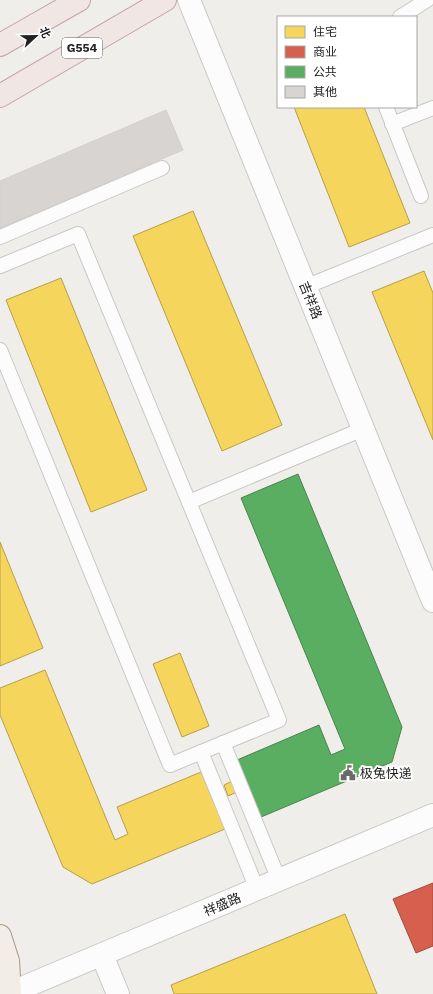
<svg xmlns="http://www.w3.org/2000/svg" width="433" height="994" font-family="'Work Sans','Noto Sans SC',sans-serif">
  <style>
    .homes { fill: #f6d55c; stroke: #b69f4b }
    .shops { fill: #d6604d; stroke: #a04d40 }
    .public { fill: #5aae61; stroke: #49844e }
    .building { fill: #d7d4d2; stroke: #d3d0cc }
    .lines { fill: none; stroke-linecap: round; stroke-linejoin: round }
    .service-casing { stroke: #c9c8c7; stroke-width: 16 }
    .minor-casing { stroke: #c9c8c7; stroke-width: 24 }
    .tertiary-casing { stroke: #c9c8c7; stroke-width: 24 }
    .primary-casing { stroke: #a79c86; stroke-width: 24 }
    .trunk-casing { stroke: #c5a2ac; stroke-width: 24 }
    .service { stroke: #fdfcfc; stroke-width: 14 }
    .minor { stroke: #fdfcfc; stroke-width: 22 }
    .tertiary { stroke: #fdfcfc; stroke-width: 22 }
    .primary { stroke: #f3ede7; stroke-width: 22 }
    .trunk { stroke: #f0e6e4; stroke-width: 22 }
    .labels { text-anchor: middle; stroke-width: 4; stroke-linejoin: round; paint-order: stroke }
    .shield { fill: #fff; stroke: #646464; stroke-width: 1 }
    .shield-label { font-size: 12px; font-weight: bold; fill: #222 }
    .street-label { font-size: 13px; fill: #222; stroke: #fff }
    .poi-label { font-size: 13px; fill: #222; stroke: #fff; text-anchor: start }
  </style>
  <rect width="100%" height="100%" fill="#f0eeeb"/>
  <g class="homes">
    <path d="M294 107H364L410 223 349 247Z"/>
    <path d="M193 211 282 425 222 451 133 236Z"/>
    <path d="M424 271 433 293V440L372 292Z"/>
    <path d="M61 278 147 490 91 512 6 300Z"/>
    <path d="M0 542 43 648 0 666Z"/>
    <path d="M180 653 209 726 182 737 153 664Z"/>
    <path d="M45 670 115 840 128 834 117 807 201 772 225 829 92 884 63 867 0 715V688Z"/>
    <path d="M232 781 237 792 228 796 224 785Z"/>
    <path d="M345 914 377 994H174L171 985Z"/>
  </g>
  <path class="shops" d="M433 883V946L416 953 393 899Z"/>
  <path class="public" d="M298 474 402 727 392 762 261 817 237 760 319 725 331 755 345 749 241 498Z"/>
  <path class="building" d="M166 110 183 150 0 228V181Z"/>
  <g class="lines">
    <g class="service-casing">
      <g id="service">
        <path d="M400 17 427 0"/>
        <path d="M386 107 421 196"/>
        <path d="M392 124 433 108"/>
        <path d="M0 237 162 168"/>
        <path d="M0 266 78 234 279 720 170 765 0 350"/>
        <path d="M305 287 433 235"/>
        <path d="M189 502 363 429"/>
        <path d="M223 743 279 880"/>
        <path d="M201 752 257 889"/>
      </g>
    </g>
    <g class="minor-casing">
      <g id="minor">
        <path d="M189 0 433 601"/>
        <path d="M102 955 118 994"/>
      </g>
    </g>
    <g class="tertiary-casing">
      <path id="tertiary" d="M10 993 433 815"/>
    </g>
    <g class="primary-casing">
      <path id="primary" d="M0 936 8 961 10 994"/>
    </g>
    <g class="trunk-casing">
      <g id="trunk">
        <path d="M0 45 79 0"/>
        <path d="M0 96 165 0"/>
      </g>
    </g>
    <use href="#service" class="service"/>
    <use href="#minor" class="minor"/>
    <use href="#tertiary" class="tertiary"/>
    <use href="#primary" class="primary"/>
    <use href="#trunk" class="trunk"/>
  </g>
  <defs>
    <g id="civic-bare" transform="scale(1.2)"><path d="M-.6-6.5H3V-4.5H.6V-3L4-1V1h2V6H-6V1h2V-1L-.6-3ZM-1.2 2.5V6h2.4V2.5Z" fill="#6a6968" stroke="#fff" stroke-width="2.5" paint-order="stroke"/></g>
  </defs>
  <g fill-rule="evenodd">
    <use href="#civic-bare" x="348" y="773"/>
  </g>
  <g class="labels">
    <rect class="shield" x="62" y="38" width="40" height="20" rx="3"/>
    <g class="shield-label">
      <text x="82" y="52">G554</text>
    </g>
    <g class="street-label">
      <text transform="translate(311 300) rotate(68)" y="5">吉祥路</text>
      <text transform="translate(222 904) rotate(-23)" y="5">祥盛路</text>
    </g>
    <g class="poi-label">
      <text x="360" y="778">极兔快递</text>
    </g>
  </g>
  <rect x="277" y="16" width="140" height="92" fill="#ffffff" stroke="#a7a7a7"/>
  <rect x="285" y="26" width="20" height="12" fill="#f6d55c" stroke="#a7a7a7"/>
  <text x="313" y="36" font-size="12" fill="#222222">住宅</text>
  <rect x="285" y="46" width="20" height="12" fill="#d6604d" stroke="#a7a7a7"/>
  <text x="313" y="56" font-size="12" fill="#222222">商业</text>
  <rect x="285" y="66" width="20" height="12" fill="#5aae61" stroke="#a7a7a7"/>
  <text x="313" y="76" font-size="12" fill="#222222">公共</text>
  <rect x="285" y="86" width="20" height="12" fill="#d7d4d2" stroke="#a7a7a7"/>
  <text x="313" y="96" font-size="12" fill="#222222">其他</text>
  <g transform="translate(36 36) rotate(68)" stroke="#ffffff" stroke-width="3" paint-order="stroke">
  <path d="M0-3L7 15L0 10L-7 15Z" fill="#222222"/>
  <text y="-6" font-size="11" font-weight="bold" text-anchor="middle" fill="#222222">北</text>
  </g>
</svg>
